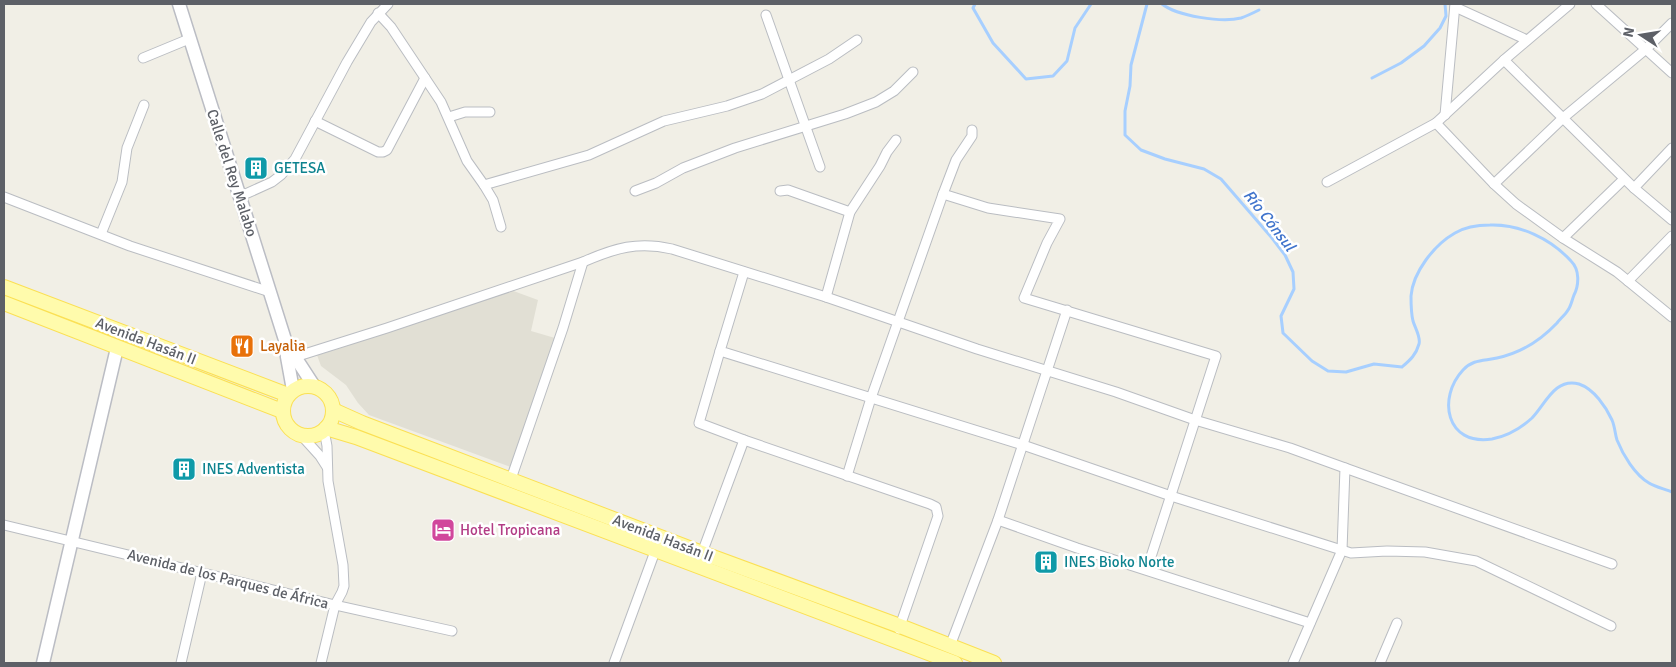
<svg xmlns="http://www.w3.org/2000/svg" width="1676" height="667" font-family="Signika,sans-serif">
  <style>
    .education { fill: #e1dfd4 }
    .lines { fill: none; stroke-linecap: round; stroke-linejoin: round }
    .stream { stroke: #a7cfff; stroke-width: 3 }
    .street-casing { stroke: #babdc2; stroke-width: 11 }
    .secondary-casing { stroke: #bbbdc4; stroke-width: 15 }
    .primary-casing { stroke: #fbe054; stroke-width: 16 }
    .street { stroke: #fff; stroke-width: 9 }
    .secondary { stroke: #fff; stroke-width: 12 }
    .primary { stroke: #fffbac; stroke-width: 14 }
    .labels { text-anchor: middle; stroke-width: 5; stroke-linejoin: round; paint-order: stroke }
    .culture-label { font-size: 15px; fill: #0d838f; stroke: #fff; text-anchor: start }
    .street-label { font-size: 15px; fill: #5d6067; stroke: #fff }
    .food-label { font-size: 15px; fill: #c56008; stroke: #fff; text-anchor: start }
    .hotel-label { font-size: 15px; fill: #b23c85; stroke: #fff; text-anchor: start }
    .water-label { font-size: 16px; font-style: italic; fill: #4074cc; stroke: #fff }
  </style>
  <rect width="100%" height="100%" fill="#f1efe6"/>
  <path class="education" d="M508 289 538 300 531 331 555 338 511 467 369 415 358 403 346 385 321 366 317 355 338 349Z"/>
  <g class="lines">
    <g class="stream">
      <path d="M975 4 973 8 993 43 1026 79 1053 76 1067 61 1075 28 1091 4"/>
      <path d="M1147 4 1131 65 1130 86 1125 111V135L1141 150 1165 159 1204 169 1221 179 1272 238 1285 255 1293 272 1294 289 1281 316 1283 333 1312 361 1328 371 1346 372 1374 364 1402 367C1410 360 1416 355 1419 344 1421 337 1415 328 1413 321 1411 313 1411 303 1411 296 1413 272 1434 245 1455 233 1465 227 1478 225 1490 225 1520 224 1551 239 1571 261 1580 270 1579 285 1574 295 1572 300 1571 306 1568 310 1565 315 1560 319 1557 323 1540 341 1521 353 1497 358 1484 361 1473 359 1463 370 1437 398 1446 446 1492 439 1507 436 1521 428 1532 418 1545 405 1555 377 1579 384 1594 389 1606 407 1612 420 1615 427 1615 434 1617 440 1623 455 1635 475 1649 483 1655 487 1665 489 1672 492"/>
      <path d="M1162 4C1177 16 1222 23 1241 18 1247 16 1253 13 1259 10"/>
      <path d="M1372 78 1401 63 1424 46 1440 28 1446 16 1445 4"/>
    </g>
    <g class="street-casing">
      <g id="street">
        <path d="M1596 4 1672 73"/>
        <path d="M1455 7 1527 40"/>
        <path d="M378 13 391 27 441 102 467 161 484 185 493 200 501 227"/>
        <path d="M766 15 820 167"/>
        <path d="M143 58 189 39"/>
        <path d="M1504 60 1634 188 1672 220"/>
        <path d="M1445 115 1455 4"/>
        <path d="M449 117 465 112H490"/>
        <path d="M315 121 378 152H383L387 150 425 78"/>
        <path d="M1436 123 1494 184 1516 204 1563 238 1617 272 1672 317"/>
        <path d="M1327 182 1436 123 1504 60 1570 4"/>
        <path d="M1494 184 1563 118 1646 49 1672 23"/>
        <path d="M484 185 589 155 664 121 727 106 762 94 829 59 857 40"/>
        <path d="M1634 188 1672 148"/>
        <path d="M635 191 656 183 683 168 735 148 845 114 876 102 894 91 913 72"/>
        <path d="M780 191 788 190 850 212"/>
        <path d="M943 194 988 208 1060 219 1047 243 1024 298 1216 356 1147 569"/>
        <path d="M241 196 272 182 281 175 295 159 347 62 371 22 388 4"/>
        <path d="M4 197 130 246 270 292"/>
        <path d="M101 234 122 182 127 148 144 105"/>
        <path d="M1563 238 1624 179"/>
        <path d="M744 272 720 351 1023 445 1171 496 1351 553 1387 551 1425 552 1476 561 1611 626"/>
        <path d="M1628 281 1672 236"/>
        <path d="M826 297 850 212 880 166 887 152 896 140"/>
        <path d="M720 351 699 423 744 440 930 504 936 507 938 516 899 629"/>
        <path d="M295 357 387 328 583 262C615 248 638 241 672 249L826 297 977 349 1116 392 1195 420 1290 448 1345 468 1342 550 1293 663"/>
        <path d="M301 435 320 456 327 467"/>
        <path d="M1345 468 1612 564"/>
        <path d="M847 476 871 398 943 194 956 160 972 136V130"/>
        <path d="M511 479 563 328 583 262"/>
        <path d="M998 520 1077 548 1310 623"/>
        <path d="M4 525 335 605 452 631"/>
        <path d="M702 553 744 440"/>
        <path d="M950 646 998 520 1067 310"/>
        <path d="M181 663 202 573"/>
        <path d="M321 663 335 605 342 592 344 586 343 565 328 481 327 446 324 430"/>
        <path d="M614 663 657 546"/>
        <path d="M1380 663 1397 623"/>
      </g>
    </g>
    <g class="secondary-casing">
      <g id="secondary">
        <path d="M179 4 286 343 314 386"/>
        <path d="M286 345 287 357 293 390"/>
        <path d="M43 663 117 348"/>
      </g>
    </g>
    <g class="primary-casing">
      <g id="primary">
        <path d="M4 287 288 395"/>
        <path d="M4 303 282 411"/>
        <circle cx="308" cy="411" r="25"/>
        <path d="M333 410 362 423 433 450 702 553 900 626 994 663"/>
        <path d="M326 428 356 437 955 663"/>
      </g>
    </g>
    <use href="#street" class="street"/>
    <use href="#secondary" class="secondary"/>
    <use href="#primary" class="primary"/>
  </g>
  <defs>
    <g id="building-square" transform="scale(1.25)"><rect x="-9" y="-9" width="18" height="18" rx="4" fill="#0f9aa8" stroke="#fff"/><path d="M-4-6H4V6H1V3H-1V6H-4ZM-2.5-4.3h1.7v1.8h-1.7ZM.8-4.3h1.7v1.8H.8ZM-2.5-1h1.7V.8h-1.7ZM.8-1h1.7V.8H.8Z" fill="#fff"/></g>
    <g id="restaurant-square" transform="scale(1.25)"><rect x="-9" y="-9" width="18" height="18" rx="4" fill="#e8710a" stroke="#fff"/><path d="M-5-6h1v4h1v-4h1v4h1v-4h1v5L-1.5 .5V6h-2V.5L-5-1ZM5-6V6H3V1.5H1.5Q1.5-4 5-6Z" fill="#fff"/></g>
    <g id="hotel-square" transform="scale(1.25)"><rect x="-9" y="-9" width="18" height="18" rx="4" fill="#d1479c" stroke="#fff"/><path d="M-6-4.5h1.5V1H6V5H4.5V3h-9V5H-6ZM-4 0a1.8 1.8 0 1 1 3.6 0ZM.5 0V-2.5h3Q6-2.5 6 0Z" fill="#fff"/></g>
  </defs>
  <g fill-rule="evenodd">
    <use href="#building-square" x="256" y="168"/>
    <use href="#restaurant-square" x="242" y="346"/>
    <use href="#building-square" x="184" y="469"/>
    <use href="#hotel-square" x="443" y="530"/>
    <use href="#building-square" x="1046" y="562"/>
  </g>
  <g class="labels">
    <g class="culture-label">
      <text x="274" y="173">GETESA</text>
      <text x="202" y="474">INES Adventista</text>
      <text x="1064" y="567">INES Bioko Norte</text>
    </g>
    <g class="street-label">
      <text transform="translate(232 173) rotate(72)" y="5">Calle del Rey Malabo</text>
      <text transform="translate(146 341) rotate(21)" y="5">Avenida Hasán II</text>
      <text transform="translate(663 538) rotate(21)" y="5">Avenida Hasán II</text>
      <text transform="translate(228 579) rotate(14)" y="5">Avenida de los Parques de África</text>
    </g>
    <g class="food-label">
      <text x="260" y="351">Layalia</text>
    </g>
    <g class="hotel-label">
      <text x="460" y="535">Hotel Tropicana</text>
    </g>
    <g class="water-label">
      <text transform="translate(1270 220) rotate(52)" y="6">Río Cónsul</text>
    </g>
  </g>
  <rect width="1676" height="667" fill="none" stroke="#5d6067" stroke-width="10"/>
  <g transform="translate(1641 35) rotate(282)" stroke="#ffffff" stroke-width="4" paint-order="stroke">
  <path d="M0-4L9 19L0 12L-9 19Z" fill="#5d6067"/>
  <text y="-8" font-size="14" font-weight="bold" text-anchor="middle" fill="#5d6067">N</text>
  </g>
</svg>
